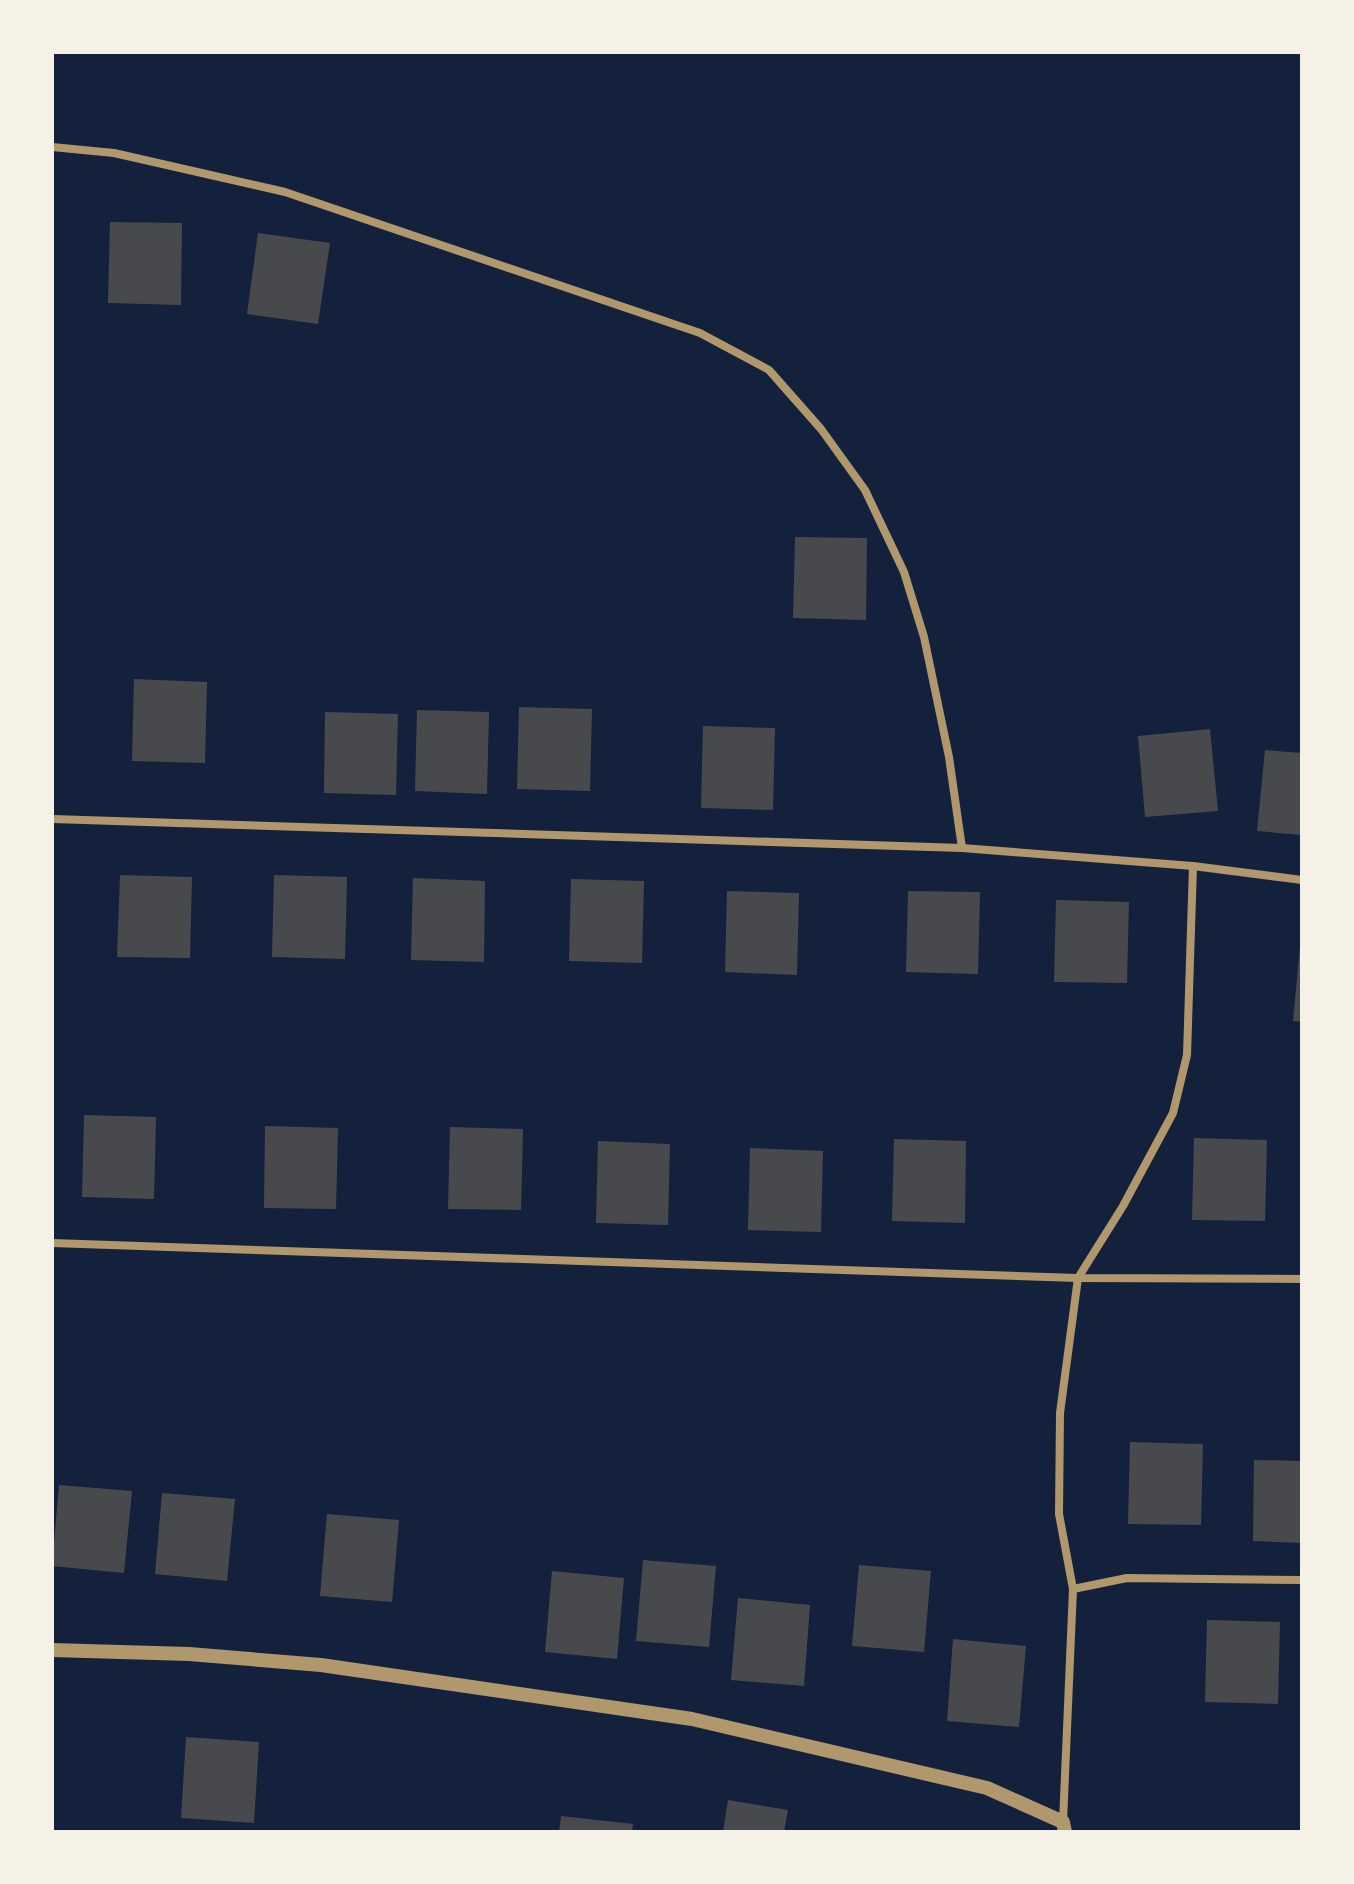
<svg xmlns="http://www.w3.org/2000/svg" width="1354" height="1884" font-family="'IBM Plex Sans',sans-serif">
  <style>
    .building { fill: #48494c }
    .lines { fill: none; stroke-linecap: round; stroke-linejoin: round }
    .minor { stroke: #b1986c; stroke-width: 8 }
    .tertiary { stroke: #b1986c; stroke-width: 14 }
  </style>
  <rect width="100%" height="100%" fill="#14213d"/>
  <g class="building">
    <path d="M110 222 182 223 181 305 108 303Z"/>
    <path d="M258 233 330 243 318 324 247 314Z"/>
    <path d="M795 537 867 538 866 620 793 618Z"/>
    <path d="M134 679 207 682 205 763 132 761Z"/>
    <path d="M519 707 592 709 590 791 517 789Z"/>
    <path d="M417 710 489 712 487 794 415 791Z"/>
    <path d="M325 712 398 714 396 795 324 793Z"/>
    <path d="M703 726 775 728 773 810 701 808Z"/>
    <path d="M1210 729 1218 811 1145 817 1138 736Z"/>
    <path d="M1265 750 1302 753V835L1257 831Z"/>
    <path d="M120 875 192 877 190 958 117 957Z"/>
    <path d="M274 875 347 877 345 959 272 957Z"/>
    <path d="M413 878 485 881 484 962 411 960Z"/>
    <path d="M571 879 644 881 642 963 569 961Z"/>
    <path d="M727 891 799 893 797 975 725 972Z"/>
    <path d="M908 891 980 892 978 974 906 972Z"/>
    <path d="M1056 900 1129 902 1127 983 1054 982Z"/>
    <path d="M1300 946H1302V1022L1293 1021Z"/>
    <path d="M84 1115 156 1117 154 1199 82 1197Z"/>
    <path d="M265 1126 338 1128 336 1209 264 1208Z"/>
    <path d="M450 1127 523 1129 521 1210 448 1209Z"/>
    <path d="M1194 1138 1267 1140 1265 1221 1192 1220Z"/>
    <path d="M894 1139 966 1141 965 1223 892 1221Z"/>
    <path d="M598 1141 670 1144 668 1225 596 1223Z"/>
    <path d="M750 1148 823 1151 821 1232 748 1230Z"/>
    <path d="M1130 1442 1203 1444 1201 1525 1128 1524Z"/>
    <path d="M1254 1460 1302 1461V1543L1253 1541Z"/>
    <path d="M59 1485 132 1491 124 1573 52 1566Z"/>
    <path d="M162 1493 235 1499 227 1581 155 1574Z"/>
    <path d="M327 1514 399 1520 392 1602 320 1596Z"/>
    <path d="M643 1560 716 1566 709 1647 636 1641Z"/>
    <path d="M859 1565 931 1571 924 1652 852 1646Z"/>
    <path d="M552 1571 624 1578 617 1659 545 1652Z"/>
    <path d="M738 1598 810 1605 804 1686 731 1680Z"/>
    <path d="M1207 1620 1280 1622 1278 1704 1205 1702Z"/>
    <path d="M953 1639 1026 1646 1019 1727 947 1721Z"/>
    <path d="M186 1737 259 1742 254 1823 181 1818Z"/>
    <path d="M728 1800 788 1810 784 1832H723Z"/>
    <path d="M561 1816 633 1824 632 1832H559Z"/>
  </g>
  <g class="lines">
    <g class="minor">
      <path d="M52 147 114 153 285 192 700 333 769 370 821 429 865 490 904 572 924 637 949 757 962 848"/>
      <path d="M52 819 962 848 1193 866 1302 880"/>
      <path d="M52 1243 1078 1278 1302 1279"/>
      <path d="M1073 1589 1127 1578 1302 1580"/>
      <path d="M1063 1822 1073 1589 1059 1514 1060 1413 1078 1278 1123 1206 1173 1113 1187 1055 1193 866"/>
    </g>
    <path class="tertiary" d="M52 1650 189 1654 321 1665 692 1719 987 1788 1063 1822 1065 1832"/>
  </g>
  <rect width="1354" height="1884" fill="none" stroke="#f6f1e7" stroke-width="108"/>
</svg>
